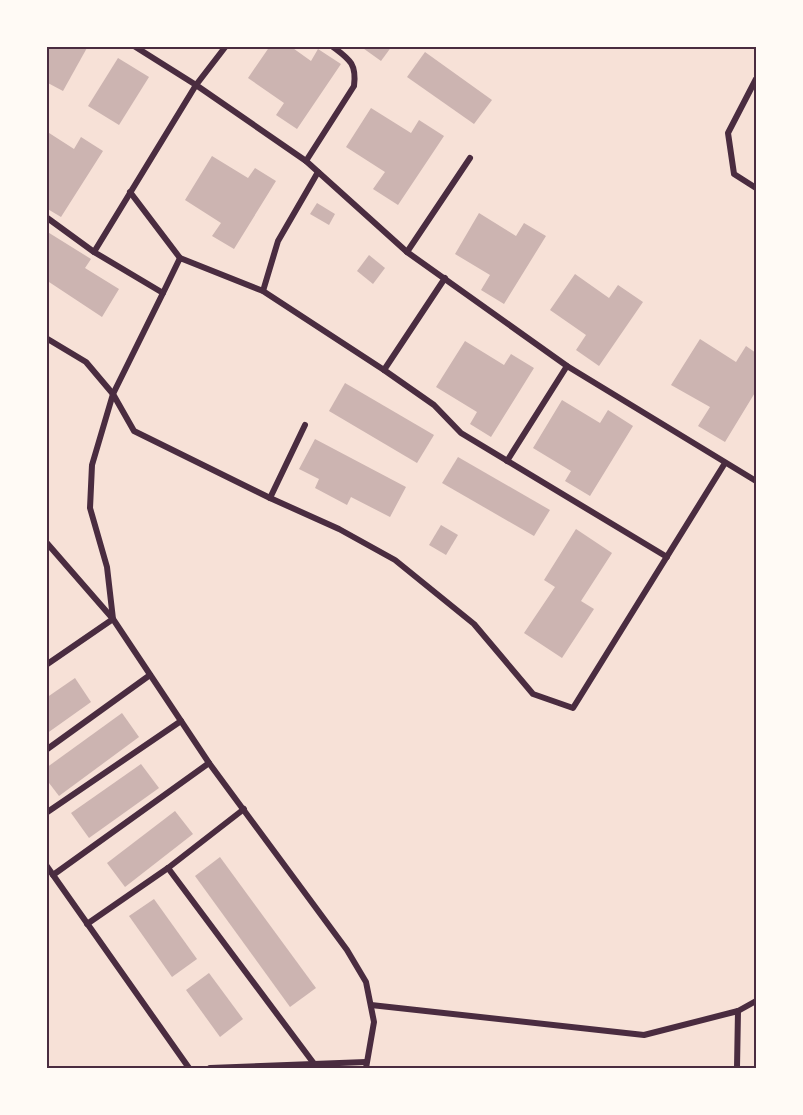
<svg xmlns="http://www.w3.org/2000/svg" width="803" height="1115" font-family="'Source Sans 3',sans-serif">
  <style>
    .building { fill: #ccb4b1 }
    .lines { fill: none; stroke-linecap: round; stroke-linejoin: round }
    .minor { stroke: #4a2c40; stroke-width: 6 }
    .neatline { fill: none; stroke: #4a2c40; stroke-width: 2 }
  </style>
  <rect width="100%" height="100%" fill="#f7e1d7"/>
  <g class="building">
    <path d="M46 46H88L63 91 46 82Z"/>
    <path d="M270 46H290L311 61 318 49 341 64 297 129 276 115 284 103 248 78Z"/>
    <path d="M360 46H392L381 61Z"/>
    <path d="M425 52 492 100 474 124 407 77Z"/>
    <path d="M118 58 149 77 119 125 88 106Z"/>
    <path d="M371 108 411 133 419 120 444 136 398 205 373 189 385 172 346 147Z"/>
    <path d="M46 131 74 149 81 137 103 151 61 217 46 208 48 195Z"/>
    <path d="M212 156 248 178 255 168 276 181 234 249 212 236 221 223 185 200Z"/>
    <path d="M317 203 335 214 329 225 310 214Z"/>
    <path d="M479 213 516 236 524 223 546 236 504 304 481 290 490 275 455 254Z"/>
    <path d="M46 231 91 259 85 268 119 289 102 317 46 280Z"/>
    <path d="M369 255 385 268 373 284 357 271Z"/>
    <path d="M575 274 609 298 618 285 643 302 599 366 576 350 586 335 550 310Z"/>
    <path d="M700 339 736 362 746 346 756 353V391L725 442 698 426 710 407 671 385Z"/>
    <path d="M465 341 504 365 511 354 534 368 491 437 470 424 477 412 436 387Z"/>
    <path d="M345 383 434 435 417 463 329 411Z"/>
    <path d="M562 400 600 423 608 410 633 426 590 496 565 481 571 471 533 448Z"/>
    <path d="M315 439 406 487 390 517 351 497 347 505 315 488 319 479 299 469Z"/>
    <path d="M458 457 550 510 534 536 442 483Z"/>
    <path d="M441 525 458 535 446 555 429 545Z"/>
    <path d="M576 529 612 553 581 601 594 609 562 658 524 633 555 587 544 580Z"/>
    <path d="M75 678 91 702 46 734V698Z"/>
    <path d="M122 713 139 737 59 796 46 779V768Z"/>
    <path d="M141 764 159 788 89 838 71 813Z"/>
    <path d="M175 811 193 834 125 887 107 863Z"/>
    <path d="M220 857 316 988 290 1007 195 876Z"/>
    <path d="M154 899 197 959 172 977 129 916Z"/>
    <path d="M209 973 243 1019 220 1037 186 990Z"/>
  </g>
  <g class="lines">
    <g class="minor">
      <path d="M134 46 196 85 306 161 407 252 567 366 756 481"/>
      <path d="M756 79 728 133 734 174 756 188"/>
      <path d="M306 161 354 86C357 63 349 59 332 46"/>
      <path d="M130 192 180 258"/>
      <path d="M46 217 94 252"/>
      <path d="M407 252 470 158"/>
      <path d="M263 291 278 241 318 172"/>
      <path d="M163 293 180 258 263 291 384 370 434 405 461 433 667 557"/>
      <path d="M46 338 86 362 113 394 134 431 270 498 339 529 395 560 474 624 533 694 573 708 725 463"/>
      <path d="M384 370 445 278"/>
      <path d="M507 461 567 366"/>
      <path d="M270 498 305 425"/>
      <path d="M46 542 113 619 209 763 347 950 366 982 374 1022 366 1068"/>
      <path d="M46 665 113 619 107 567 90 508 92 465 113 394 163 293 94 252 196 85 226 46"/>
      <path d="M46 750 150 675"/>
      <path d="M46 813 181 721"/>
      <path d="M46 865 189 1068"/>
      <path d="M168 868 315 1065"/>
      <path d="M53 875 209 763"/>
      <path d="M87 924 168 868 244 809"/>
      <path d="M371 1005 644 1035 738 1011 756 1001"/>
      <path d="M210 1068 366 1062"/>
      <path d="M737 1068 738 1011"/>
    </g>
  </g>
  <rect width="803" height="1115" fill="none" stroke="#fffaf5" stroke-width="96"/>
  <rect x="48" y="48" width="707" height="1019" class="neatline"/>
</svg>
